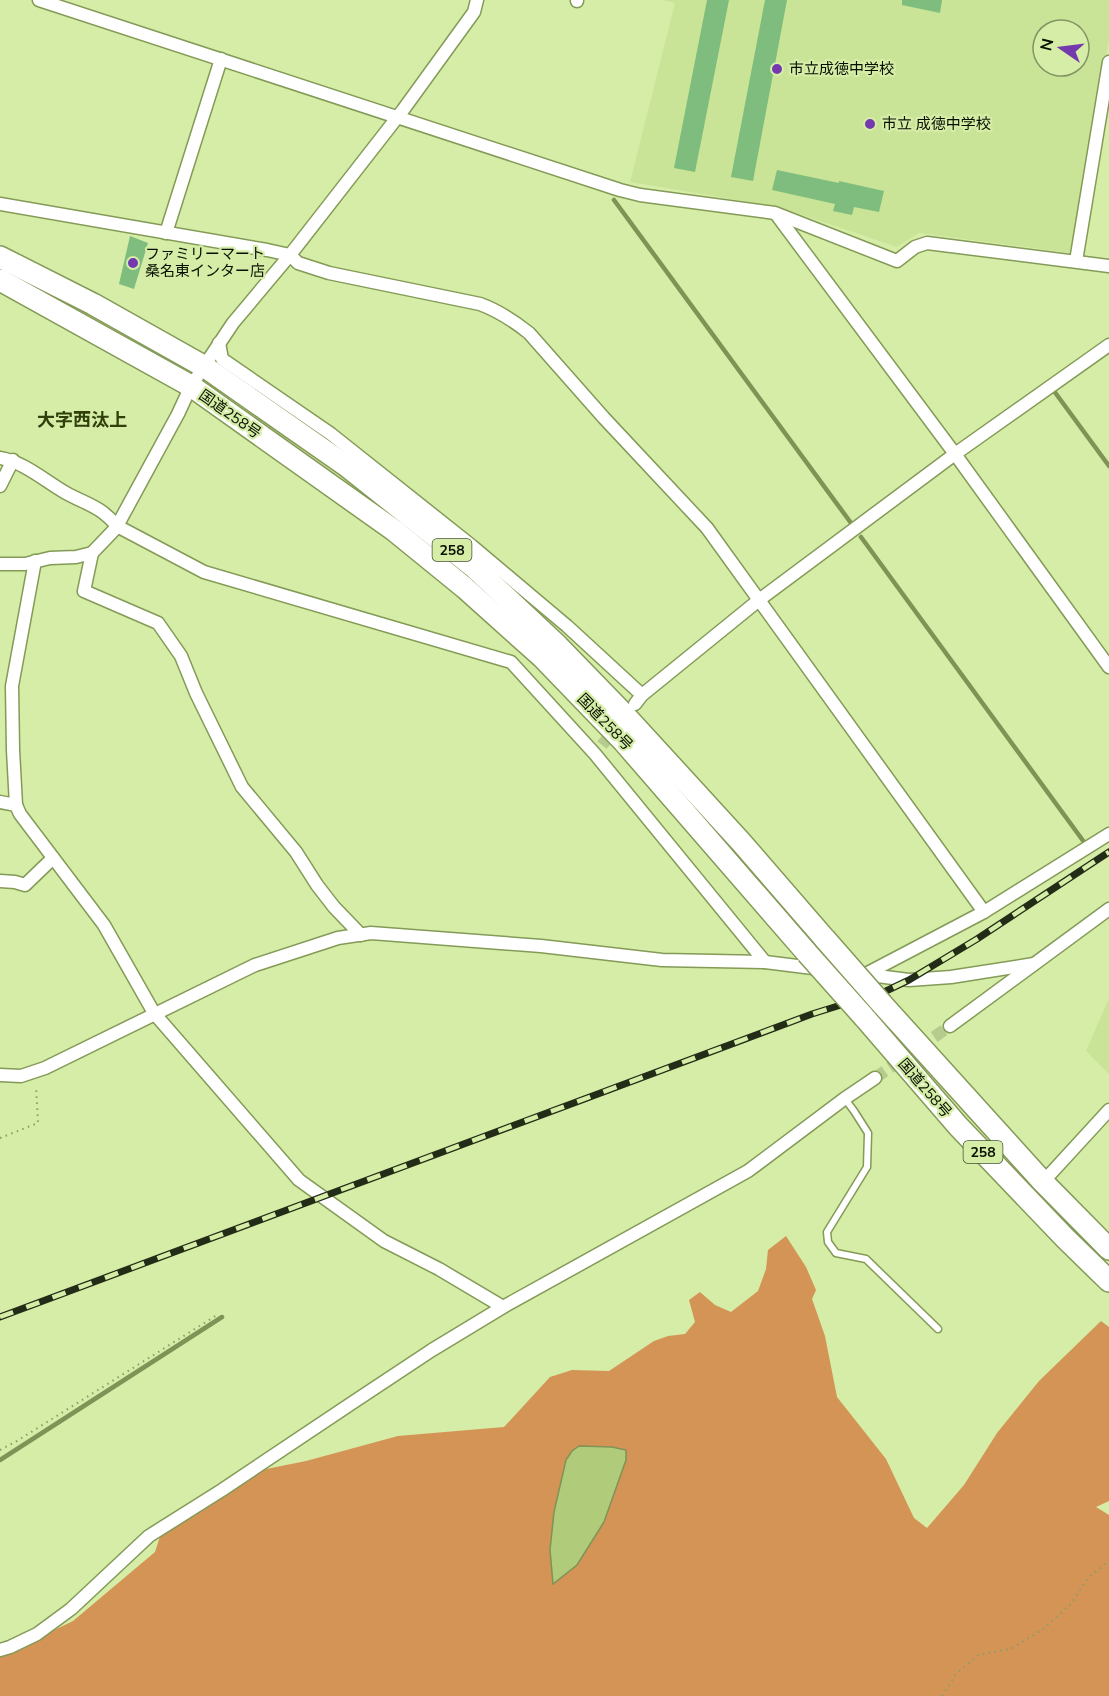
<svg xmlns="http://www.w3.org/2000/svg" width="1109" height="1696" font-family="'Nunito Sans','Noto Sans JP',sans-serif">
  <style>
    .built { fill: #c9e497; fill-rule: evenodd }
    .forest { fill: #d49455 }
    .water { fill: #b0cb7a; stroke: #7e9355; stroke-width: 1.5 }
    .lines { fill: none; stroke-linecap: round; stroke-linejoin: round }
    .stream { stroke: #7e9355; stroke-width: 4.5 }
    .building { fill: #7ebd7d }
    .street-tunnel { stroke: #b6cc8e; stroke-width: 12; stroke-dasharray: 12 6; stroke-linecap: butt }
    .lane-casing { stroke: #849a57; stroke-width: 9 }
    .street-casing { stroke: #849a57; stroke-width: 15 }
    .highway-casing { stroke: #849a57; stroke-width: 24 }
    .path { stroke: #8b9c6a; stroke-width: 2; stroke-dasharray: 1.5 4.5; stroke-linecap: butt }
    .lane { stroke: #fff; stroke-width: 6 }
    .street { stroke: #fff; stroke-width: 12 }
    .highway { stroke: #fff; stroke-width: 21 }
    .rail-casing { stroke: #232c16; stroke-width: 7 }
    .rail { stroke: #d5eda7; stroke-width: 4.5; stroke-dasharray: 14; stroke-linecap: butt }
    .highway-bridge-casing { stroke: #849a57; stroke-width: 24; stroke-linecap: butt }
    .highway-bridge { stroke: #fff; stroke-width: 21 }
    .poi-dot { fill: #7539ae; stroke: #d5eda7; stroke-width: 2 }
    .labels { text-anchor: middle; stroke-width: 4.5; stroke-linejoin: round; paint-order: stroke }
    .shield { fill: #d5eda7; stroke: #465232; stroke-width: 1.5 }
    .shield-label { font-size: 14px; font-weight: bold; fill: #080f00 }
    .poi-label { font-size: 15px; fill: #080f00; stroke: #d5eda7; text-anchor: start }
    .street-label { font-size: 15px; fill: #080f00; stroke: #d5eda7 }
    .quarter-label { font-size: 18px; font-weight: bold; fill: #313f0b; stroke: #d5eda7 }
  </style>
  <rect width="100%" height="100%" fill="#d5eda7"/>
  <g class="built">
    <path d="M662 0H1109V40L1072 253 919 233 897 247 779 207 630 182 675 3ZM1043 30H1079V66H1043Z"/>
    <path d="M1109 998V1074L1086 1051Z"/>
  </g>
  <path class="forest" d="M786 1236 806 1267 816 1290 812 1299 825 1336 837 1397 886 1459 914 1518 927 1528 964 1485 997 1433 1039 1381 1101 1321 1109 1327V1501L1096 1507 1109 1515V1696H0V1656L73 1621 155 1552 164 1524 246 1473 306 1461 398 1436 504 1427 550 1377 572 1370 609 1371 654 1341 668 1336 685 1334 695 1322 689 1300 700 1292 715 1305 731 1312 758 1291 766 1269 768 1250Z"/>
  <path class="water" d="M579 1446 612 1447 626 1450V1460L604 1522 577 1565 553 1584 550 1550 554 1512 566 1460 572 1451Z"/>
  <g class="lines">
    <g class="stream">
      <path d="M614 200 851 523"/>
      <path d="M1054 391 1109 466"/>
      <path d="M861 537 1084 842"/>
      <path d="M0 1460 222 1317"/>
    </g>
  </g>
  <g class="building">
    <path d="M707 0H729L695 172 674 168Z"/>
    <path d="M765 0H787L753 181 731 177Z"/>
    <path d="M902 0H942L940 13 902 5Z"/>
    <path d="M777 170 839 183V181L884 191 879 212 854 207 852 215 833 211 835 204 772 190Z"/>
    <path d="M130 236 148 243 134 289 119 284Z"/>
  </g>
  <g class="lines">
    <g class="street-tunnel">
      <path d="M602 745 616 728"/>
      <path d="M875 1078 950 1026"/>
    </g>
    <g class="lane-casing">
      <path id="lane" d="M845 1099 854 1111 868 1133 867 1167 827 1232 828 1242 836 1253 866 1259 938 1329"/>
    </g>
    <g class="street-casing">
      <g id="street">
        <path d="M39 0 620 190 640 195 775 213 897 261 915 247 927 243 1109 266"/>
        <path d="M577 1V0"/>
        <path d="M0 204 267 250 290 255 298 263 329 273 480 304C499 311 514 321 529 333L604 418 707 528 984 912"/>
        <path d="M776 214 955 454 1109 667"/>
        <path d="M166 233 221 59"/>
        <path d="M1076 261 1109 62"/>
        <path d="M219 343 222 359 331 434 472 546 567 626 642 695"/>
        <path d="M0 458C24 462 45 481 66 493 88 505 100 506 117 526L204 572 511 662 595 754 765 962"/>
        <path d="M0 486 13 460"/>
        <path d="M92 553 84 591 158 623 181 656 196 693 242 787 296 852 317 885 334 907 361 935"/>
        <path d="M35 561 12 686 13 750 16 805 20 814 104 925 154 1013 299 1180 384 1241 439 1269 503 1307"/>
        <path d="M0 564H25L50 558 76 557 92 553 116 528 178 414 191 386 233 323 290 255 403 110 474 12 477 0"/>
        <path d="M635 704 642 695 759 600 955 454 1109 345"/>
        <path d="M0 802 16 805"/>
        <path d="M0 881 15 882 25 885 53 858"/>
        <path d="M864 975 984 912 1109 834"/>
        <path d="M950 1026 1109 909"/>
        <path d="M0 1075 21 1076 45 1068 255 965 338 938 371 933 541 946 662 960 765 962 909 980 951 977 1034 964"/>
        <path d="M1043 1182 1109 1110"/>
        <path d="M0 1650 10 1647 37 1634 71 1609 149 1536 222 1490 355 1401 432 1350 503 1307 748 1171 844 1099 875 1078"/>
      </g>
    </g>
    <g class="highway-casing">
      <g id="highway">
        <path d="M0 257 93 304 205 367 348 467 475 568 558 646 622 712 741 842 825 939"/>
        <path d="M0 280 191 386 395 531 465 588 542 657 624 742 807 953"/>
        <path d="M882 1004 1043 1182 1109 1249"/>
        <path d="M864 1017 958 1126 1065 1238 1109 1281"/>
      </g>
    </g>
    <g class="path">
      <path d="M0 1138 38 1123 36 1086"/>
      <path d="M0 1450 17 1441 217 1315"/>
      <path d="M942 1696 956 1674 978 1655 1011 1649 1043 1629 1071 1604 1087 1579 1109 1561"/>
    </g>
    <use href="#lane" class="lane"/>
    <use href="#street" class="street"/>
    <use href="#highway" class="highway"/>
    <g class="rail-casing">
      <path id="rail" d="M0 1317 812 1014 886 991 909 980 977 939 1109 852"/>
    </g>
    <use href="#rail" class="rail"/>
    <g class="highway-bridge-casing">
      <g id="highway-bridge">
        <path d="M825 939 882 1004"/>
        <path d="M807 953 864 1017"/>
      </g>
    </g>
    <use href="#highway-bridge" class="highway-bridge"/>
  </g>
  <g class="poi-dot">
    <circle cx="777" cy="69" r="6"/>
    <circle cx="870" cy="124" r="6"/>
    <circle cx="133" cy="263" r="6"/>
  </g>
  <g class="labels">
    <g class="shield">
      <rect x="432.5" y="539" width="39" height="22" rx="4.5"/>
      <rect x="963.5" y="1141" width="39" height="22" rx="4.5"/>
    </g>
    <g class="shield-label">
      <text x="452" y="555">258</text>
      <text x="983" y="1157">258</text>
    </g>
    <g class="poi-label">
      <text x="789" y="74">市立成徳中学校</text>
      <text x="882" y="129">市立 成徳中学校</text>
      <text x="145" y="259">ファミリーマート<tspan x="145" dy="17">桑名東インター店</tspan></text>
    </g>
    <g class="street-label">
      <text transform="translate(230 414) rotate(35)" y="5">国道258号</text>
      <text transform="translate(605 722) rotate(46)" y="5">国道258号</text>
      <text transform="translate(925 1088) rotate(49)" y="5">国道258号</text>
    </g>
    <g class="quarter-label">
      <text x="82" y="426">大字西汰上</text>
    </g>
  </g>
  <g transform="translate(1061 48) rotate(284)"><circle r="28" fill="#d5eda7" stroke="#839464" stroke-width="1.5"/>
  <path d="M0-4.5L10 22L0 15L-10 22Z" fill="#7539ae"/>
  <text y="-9" font-size="16" font-weight="bold" text-anchor="middle" fill="#080f00">N</text>
  </g>
</svg>
